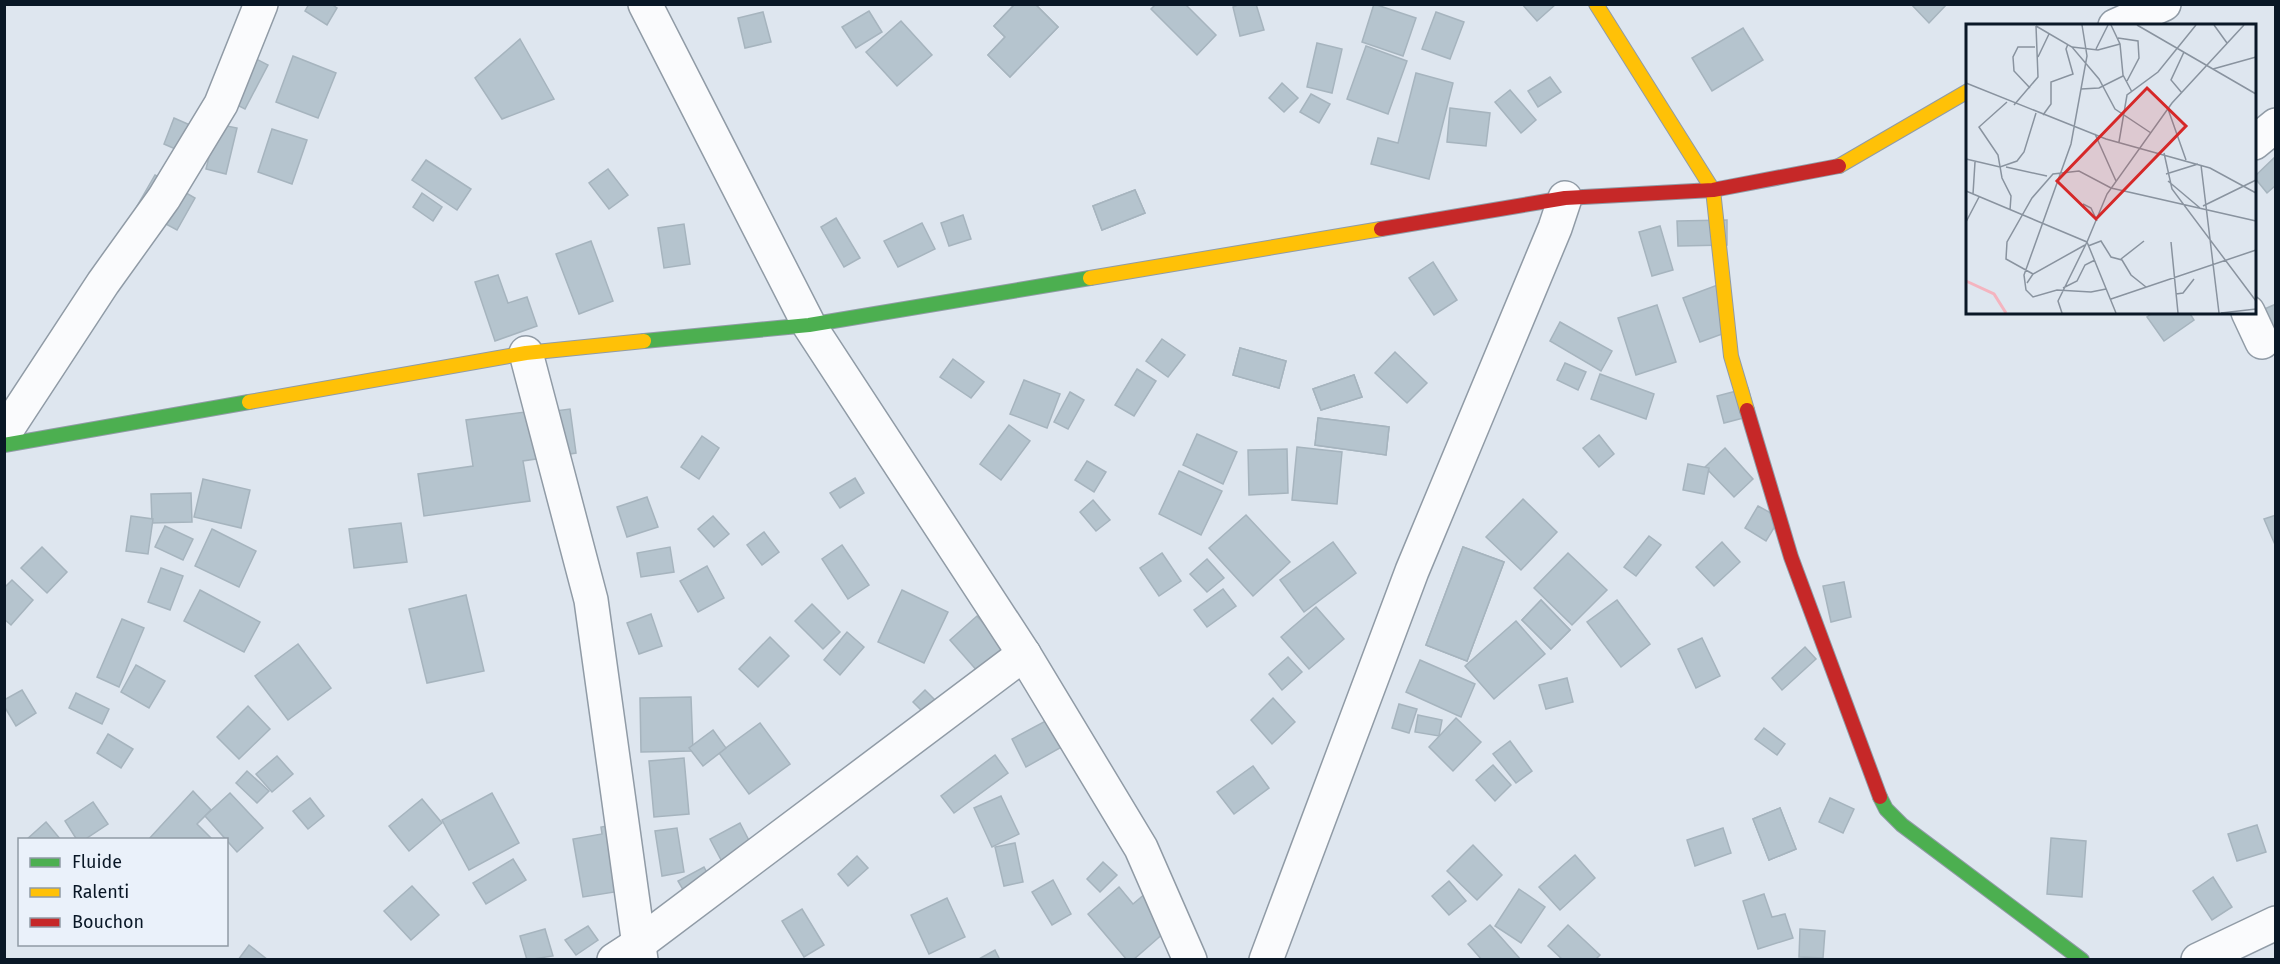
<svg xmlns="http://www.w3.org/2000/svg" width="2280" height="964" font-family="'Fira Sans',sans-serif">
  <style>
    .building { fill: #b5c4ce; stroke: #a6b4be; stroke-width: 1.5 }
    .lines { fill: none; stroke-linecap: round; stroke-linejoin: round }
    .street-casing { stroke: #909ba6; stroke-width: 36 }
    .fast-casing { stroke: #909ba6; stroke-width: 16 }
    .slow-casing { stroke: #909ba6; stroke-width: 16 }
    .jam-casing { stroke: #909ba6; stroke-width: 16 }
    .street { stroke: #fafbfd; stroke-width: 33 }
    .fast { stroke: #4caf50; stroke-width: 14 }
    .slow { stroke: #ffc107; stroke-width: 14 }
    .jam { stroke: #c62828; stroke-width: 14 }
    .inset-river { fill: none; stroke: #f4b4bf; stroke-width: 3 }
    .inset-road { fill: none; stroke: #89939f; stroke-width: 1.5 }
    .view { fill: #d62828; fill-opacity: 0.15; stroke: #d62828; stroke-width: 3 }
    .inset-edge { fill: none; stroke: #091726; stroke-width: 3 }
  </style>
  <rect width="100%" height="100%" fill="#dee6ef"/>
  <g class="building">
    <path d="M309 4H331L337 8 327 25 305 11Z"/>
    <path d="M1015 4H1035L1058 27 1010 77 988 55 1005 37 994 26Z"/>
    <path d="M1015 4H1035L1058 27 1010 77 988 55 1005 37 994 26Z"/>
    <path d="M1156 4H1185L1216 35 1197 55 1151 9Z"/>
    <path d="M1240 4H1256L1264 30 1240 36 1233 7Z"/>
    <path d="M1374 4 1416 18 1403 56 1362 42Z"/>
    <path d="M1522 4H1556L1537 21Z"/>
    <path d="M1911 4H1947L1929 23Z"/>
    <path d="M869 11 882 32 856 48 842 27Z"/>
    <path d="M763 12 771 42 745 48 738 18Z"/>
    <path d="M1436 12 1464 22 1450 59 1422 49Z"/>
    <path d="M901 21 932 55 897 86 866 52Z"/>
    <path d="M1743 28 1763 60 1712 91 1692 58Z"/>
    <path d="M520 39 554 99 502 119 475 78Z"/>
    <path d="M1317 43 1342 49 1332 93 1307 87Z"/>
    <path d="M1366 46 1407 61 1388 114 1347 99Z"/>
    <path d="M241 51 268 65 245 109 217 95Z"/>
    <path d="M293 56 336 73 318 118 276 102Z"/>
    <path d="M1416 73 1453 83 1429 179 1371 164 1378 138 1398 143Z"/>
    <path d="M1550 77 1561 92 1538 107 1528 91Z"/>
    <path d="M1282 83 1298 98 1284 112 1269 98Z"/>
    <path d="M1510 90 1536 120 1521 133 1495 102Z"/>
    <path d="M1311 94 1330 104 1319 123 1300 112Z"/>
    <path d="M1450 108 1490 113 1486 146 1447 142Z"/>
    <path d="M174 118 199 129 189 155 164 144Z"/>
    <path d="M217 124 237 128 226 174 206 169Z"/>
    <path d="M272 129 307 140 292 184 258 172Z"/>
    <path d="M2276 156V185L2267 193 2254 177Z"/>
    <path d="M426 160 471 189 457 210 412 180Z"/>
    <path d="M608 169 628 195 609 209 589 183Z"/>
    <path d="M155 175 195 198 177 230 136 208Z"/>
    <path d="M1135 190 1145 213 1102 230 1093 206Z"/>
    <path d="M1135 190 1145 213 1102 230 1093 206Z"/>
    <path d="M422 193 442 207 433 221 413 207Z"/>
    <path d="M963 215 971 239 949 246 941 223Z"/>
    <path d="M836 218 860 258 844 267 821 227Z"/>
    <path d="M1727 220V245L1678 246 1677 221Z"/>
    <path d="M922 223 935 249 898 267 884 241Z"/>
    <path d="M684 224 690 264 664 268 658 228Z"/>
    <path d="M1660 226 1673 270 1652 276 1639 232Z"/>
    <path d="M591 241 613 301 579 314 556 254Z"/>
    <path d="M1433 262 1457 300 1434 315 1409 278Z"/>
    <path d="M498 275 508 303 527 297 537 326 495 341 475 282Z"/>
    <path d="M1728 281 1725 333 1700 342 1683 298Z"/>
    <path d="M2276 304V347L2260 311Z"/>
    <path d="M1657 305 1676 362 1636 375 1618 318Z"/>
    <path d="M2154 312H2189L2194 320 2164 341 2147 317Z"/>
    <path d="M1560 322 1612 351 1601 371 1550 341Z"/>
    <path d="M1162 339 1185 355 1168 377 1146 361Z"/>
    <path d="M1240 348 1286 361 1279 388 1233 375Z"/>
    <path d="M1240 348 1286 361 1279 388 1233 375Z"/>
    <path d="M1395 352 1427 383 1407 403 1375 373Z"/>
    <path d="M953 359 984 382 971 398 940 377Z"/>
    <path d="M1565 363 1586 372 1578 390 1557 380Z"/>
    <path d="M1137 369 1156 381 1134 416 1115 405Z"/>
    <path d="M1600 374 1654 394 1646 419 1591 399Z"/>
    <path d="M1354 375 1362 397 1321 410 1313 389Z"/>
    <path d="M1354 375 1362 397 1321 410 1313 389Z"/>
    <path d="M1024 380 1060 394 1047 428 1010 414Z"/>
    <path d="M1748 388 1755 415 1724 423 1717 396Z"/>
    <path d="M1070 392 1084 400 1068 429 1054 422Z"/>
    <path d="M570 409 576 453 523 461 530 501 424 516 418 474 473 466 466 420 525 412V415Z"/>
    <path d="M1318 418 1389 427 1386 455 1315 445Z"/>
    <path d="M1318 418 1389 427 1386 455 1315 445Z"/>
    <path d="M1009 425 1030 441 1001 480 980 464Z"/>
    <path d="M1197 434 1237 452 1223 484 1183 465Z"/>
    <path d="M1599 435 1614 454 1599 467 1583 448Z"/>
    <path d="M702 436 719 448 699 479 681 467Z"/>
    <path d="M1297 447 1342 452 1337 504 1292 500Z"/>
    <path d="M1725 448 1753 479 1734 497 1705 467Z"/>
    <path d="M1287 449 1288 493 1249 495 1248 450Z"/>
    <path d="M1087 461 1106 472 1094 492 1075 480Z"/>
    <path d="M1688 464 1709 468 1704 494 1683 490Z"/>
    <path d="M1179 471 1222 491 1201 535 1159 514Z"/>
    <path d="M855 478 864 493 840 508 830 493Z"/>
    <path d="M203 479 250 490 241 528 194 517Z"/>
    <path d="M191 493 192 522 152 523 151 494Z"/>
    <path d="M647 497 658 527 627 537 617 507Z"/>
    <path d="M1523 499 1557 532 1521 570 1486 537Z"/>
    <path d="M1093 500 1110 520 1096 531 1080 512Z"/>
    <path d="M1758 506 1780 518 1766 541 1745 528Z"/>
    <path d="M1246 515 1290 562 1253 596 1209 548Z"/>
    <path d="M2276 515V547L2264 519Z"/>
    <path d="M131 516 153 519 148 554 126 551Z"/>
    <path d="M713 516 729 534 714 547 698 529Z"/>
    <path d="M401 523 407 562 354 568 349 529Z"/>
    <path d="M165 526 193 539 183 560 155 547Z"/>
    <path d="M212 529 256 551 239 587 195 566Z"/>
    <path d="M764 532 779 552 762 565 747 545Z"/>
    <path d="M1649 536 1661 545 1636 576 1624 567Z"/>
    <path d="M1333 542 1356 573 1304 612 1280 580Z"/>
    <path d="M1722 542 1740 562 1714 586 1696 567Z"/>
    <path d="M842 545 869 585 848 599 822 559Z"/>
    <path d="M42 547 67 572 47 593 21 568Z"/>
    <path d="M670 547 674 572 641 577 637 553Z"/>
    <path d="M1463 547 1504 562 1467 661 1426 645Z"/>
    <path d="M1463 547 1504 562 1467 661 1426 645Z"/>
    <path d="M1162 553 1181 581 1159 596 1140 568Z"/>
    <path d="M1568 553 1607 590 1572 625 1534 588Z"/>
    <path d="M1207 559 1224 578 1207 592 1190 574Z"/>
    <path d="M707 566 724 598 698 612 680 581Z"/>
    <path d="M161 568 183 576 170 610 148 602Z"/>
    <path d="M12 580 33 600 11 625 4 619V588Z"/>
    <path d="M1844 582 1851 617 1831 622 1823 586Z"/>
    <path d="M1223 589 1236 606 1207 627 1194 610Z"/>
    <path d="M200 590 260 622 244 652 184 621Z"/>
    <path d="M902 590 948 612 924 663 878 642Z"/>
    <path d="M466 595 484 671 427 683 409 609Z"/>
    <path d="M1541 600 1570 630 1551 649 1522 620Z"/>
    <path d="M1541 600 1570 630 1551 649 1522 620Z"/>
    <path d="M1617 600 1650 644 1621 667 1587 622Z"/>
    <path d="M812 604 840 632 823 649 795 621Z"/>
    <path d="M1316 607 1344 639 1309 669 1281 637Z"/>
    <path d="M651 614 662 646 639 654 627 623Z"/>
    <path d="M977 616 1006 649 979 673 950 640Z"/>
    <path d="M122 619 144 628 119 687 97 677Z"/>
    <path d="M1516 621 1545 654 1494 699 1465 666Z"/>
    <path d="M847 632 864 647 840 675 824 660Z"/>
    <path d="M770 637 789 656 758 687 739 669Z"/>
    <path d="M1702 638 1720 676 1696 688 1678 649Z"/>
    <path d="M298 644 331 688 288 720 255 676Z"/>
    <path d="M1805 647 1816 659 1782 690 1772 678Z"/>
    <path d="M1288 657 1302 672 1282 690 1269 674Z"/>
    <path d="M1420 660 1475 684 1461 717 1406 692Z"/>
    <path d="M136 665 165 681 149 708 121 692Z"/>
    <path d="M1567 678 1573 702 1546 709 1539 685Z"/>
    <path d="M22 690 36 713 16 726 4 706V700Z"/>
    <path d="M925 690 953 718 941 730 913 702Z"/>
    <path d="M76 693 109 709 102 724 69 708Z"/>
    <path d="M691 697 693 751 641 752 640 698Z"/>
    <path d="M1273 698 1295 722 1272 744 1251 720Z"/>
    <path d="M1399 704 1417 709 1409 733 1392 728Z"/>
    <path d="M248 706 270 729 239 759 217 737Z"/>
    <path d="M1418 715 1442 720 1439 736 1415 732Z"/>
    <path d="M1053 717 1067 744 1026 767 1012 739Z"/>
    <path d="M1456 718 1481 742 1453 771 1429 747Z"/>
    <path d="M760 723 790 764 749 794 719 753Z"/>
    <path d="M1764 728 1785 744 1777 755 1755 739Z"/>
    <path d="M713 730 726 748 703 766 689 748Z"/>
    <path d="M108 734 133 749 121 768 97 753Z"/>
    <path d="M1510 741 1532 771 1516 783 1493 754Z"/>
    <path d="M995 755 1008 773 954 813 941 796Z"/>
    <path d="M277 756 293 774 272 792 256 774Z"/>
    <path d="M684 758 689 814 654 817 649 761Z"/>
    <path d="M1493 765 1511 785 1495 801 1476 780Z"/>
    <path d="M1253 766 1269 788 1234 814 1217 792Z"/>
    <path d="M247 771 269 791 257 803 236 783Z"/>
    <path d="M193 791 211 810 197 824 213 840H148Z"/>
    <path d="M230 793 263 828 237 852 205 816Z"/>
    <path d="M492 793 519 843 469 870 442 820Z"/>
    <path d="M1001 796 1019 834 992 847 974 808Z"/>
    <path d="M310 798 324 816 308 829 293 811Z"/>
    <path d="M1830 798 1854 809 1843 833 1819 822Z"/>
    <path d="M422 799 442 823 409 851 389 826Z"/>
    <path d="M93 802 108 824 84 840H77L65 821Z"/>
    <path d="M1780 808 1796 849 1769 860 1753 819Z"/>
    <path d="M1780 808 1796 849 1769 860 1753 819Z"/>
    <path d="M46 822 61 840H26Z"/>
    <path d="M629 822 640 888 583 897 573 839 602 834 601 827Z"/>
    <path d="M740 823 758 858 728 873 710 839Z"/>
    <path d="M2257 825 2266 852 2237 861 2228 834Z"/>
    <path d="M677 828 684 872 662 876 655 831Z"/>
    <path d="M1723 828 1731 853 1695 866 1687 840Z"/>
    <path d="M2051 838 2086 841 2082 897 2047 894Z"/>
    <path d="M1015 843 1023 882 1004 886 995 847Z"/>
    <path d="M1473 845 1502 875 1477 900 1447 871Z"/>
    <path d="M1575 855 1595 878 1560 910 1539 887Z"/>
    <path d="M857 856 868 868 848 886 838 874Z"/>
    <path d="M513 859 526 880 486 904 473 883Z"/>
    <path d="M1103 862 1117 875 1100 892 1087 879Z"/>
    <path d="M704 867 714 886 689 900 678 881Z"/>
    <path d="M2213 877 2232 907 2212 920 2193 891Z"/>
    <path d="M1053 880 1071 914 1052 925 1032 892Z"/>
    <path d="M1449 881 1466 901 1449 915 1432 896Z"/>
    <path d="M412 886 439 915 411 940 384 911Z"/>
    <path d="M1119 887 1133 904 1146 893 1173 925 1133 960H1127L1088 914Z"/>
    <path d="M1519 889 1545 907 1521 943 1495 926Z"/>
    <path d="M1764 894 1772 917 1785 914 1793 938 1758 949 1743 901Z"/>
    <path d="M947 898 965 937 929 954 911 915Z"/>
    <path d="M802 909 824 945 804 957 782 921Z"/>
    <path d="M1490 925 1521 960H1482L1468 944Z"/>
    <path d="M1568 925 1600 955 1595 960H1563L1548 946Z"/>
    <path d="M588 926 598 940 576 955 565 940Z"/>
    <path d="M545 929 553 956 527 960 520 936Z"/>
    <path d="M1800 929 1825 931 1823 958 1799 957Z"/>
    <path d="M249 945 268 960H238Z"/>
    <path d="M995 950 1000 960H977Z"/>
  </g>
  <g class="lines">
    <g class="street-casing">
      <g id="street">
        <path d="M645 4 809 325 1024 654 1141 848 1190 960"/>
        <path d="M2115 26 2164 4"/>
        <path d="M2254 143 2276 125"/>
        <path d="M2248 312 2262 342"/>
        <path d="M526 353 591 600 641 960"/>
        <path d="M4 434 103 283 164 198 221 104 261 4"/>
        <path d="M614 960 637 945 1024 654"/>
        <path d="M1266 960 1412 571 1555 228 1565 198"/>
        <path d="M2198 960 2276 923"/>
      </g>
    </g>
    <g class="fast-casing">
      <g id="fast">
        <path d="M644 341 809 325 1090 278"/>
        <path d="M4 445 249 402"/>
        <path d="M1880 797 1886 809 1902 825 2082 960"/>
      </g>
    </g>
    <g class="slow-casing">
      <g id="slow">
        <path d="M1596 4 1713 190 1731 356 1747 410"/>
        <path d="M1839 166 1968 91"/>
        <path d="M1090 278 1381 229"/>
        <path d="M249 402 526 353 644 341"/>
      </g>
    </g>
    <g class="jam-casing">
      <g id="jam">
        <path d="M1381 229 1565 198 1713 190 1839 166"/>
        <path d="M1747 410 1791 557 1880 797"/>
      </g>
    </g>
    <use href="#street" class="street"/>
    <use href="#fast" class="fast"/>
    <use href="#slow" class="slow"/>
    <use href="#jam" class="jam"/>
  </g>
  <g transform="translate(1966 24)">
    <rect width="290" height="290" fill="#dee6ef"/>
    <path class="inset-river" d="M0 257 28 270 40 289"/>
    <path class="inset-road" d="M116 1 121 32 105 120 58 251 60 266 67 273 91 266 125 268 140 265M145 1 154 20 157 51 166 68M171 1 290 70M248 1 261 19M70 2 106 23 133 55 149 85 185 109M152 14 172 17 173 34 161 57M106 23 132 26 154 20M130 25 142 1M72 33 83 10M247 45 290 33M0 59 140 115 244 144 290 169M64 64 48 47 47 33 52 23H69M115 65 133 64 157 52M216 69 205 56 218 28M41 78 13 103 32 131 36 154 45 172 44 186M48 81 72 53 70 2M202 85 220 136M77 91 85 80V58L107 50 100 25 102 20M129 110 150 157M153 118 161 71 192 48 230 1M198 129 206 165 290 277M0 135 34 143 51 137 58 128 70 89M235 141 253 289M40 143 81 152M200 150 232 140M202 157 234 184M0 167 121 218 92 277 96 289M7 170 9 138M117 180 125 184 131 197M237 182 290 156M0 198 13 173M205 218 212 289M122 222 135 217 145 233 156 236 165 251 180 263M155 235 178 217M67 250 40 235 41 218 66 174 87 150 113 147 145 164 290 197M61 259 67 250 119 221M97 264 111 257 119 241 129 236M210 270 217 269 228 255M145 275 290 226M150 289 121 218 141 170 206 79 278 1M255 289 290 285"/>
    <path class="view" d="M181 64 220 102 130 195 91 157Z"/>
    <rect width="290" height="290" class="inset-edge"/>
  </g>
  <rect width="2280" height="964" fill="none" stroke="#091726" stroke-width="12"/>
  <rect x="18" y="838" width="210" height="108" fill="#eaf1fa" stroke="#909aa5" stroke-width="1.5"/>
  <rect x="30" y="858" width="30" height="9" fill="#4caf50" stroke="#909aa5" stroke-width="1.5"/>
  <text x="72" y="868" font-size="18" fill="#091726">Fluide</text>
  <rect x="30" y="888" width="30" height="9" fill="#ffc107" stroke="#909aa5" stroke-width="1.5"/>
  <text x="72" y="898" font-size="18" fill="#091726">Ralenti</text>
  <rect x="30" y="918" width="30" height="9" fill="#c62828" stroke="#909aa5" stroke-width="1.5"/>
  <text x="72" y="928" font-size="18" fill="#091726">Bouchon</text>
</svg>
